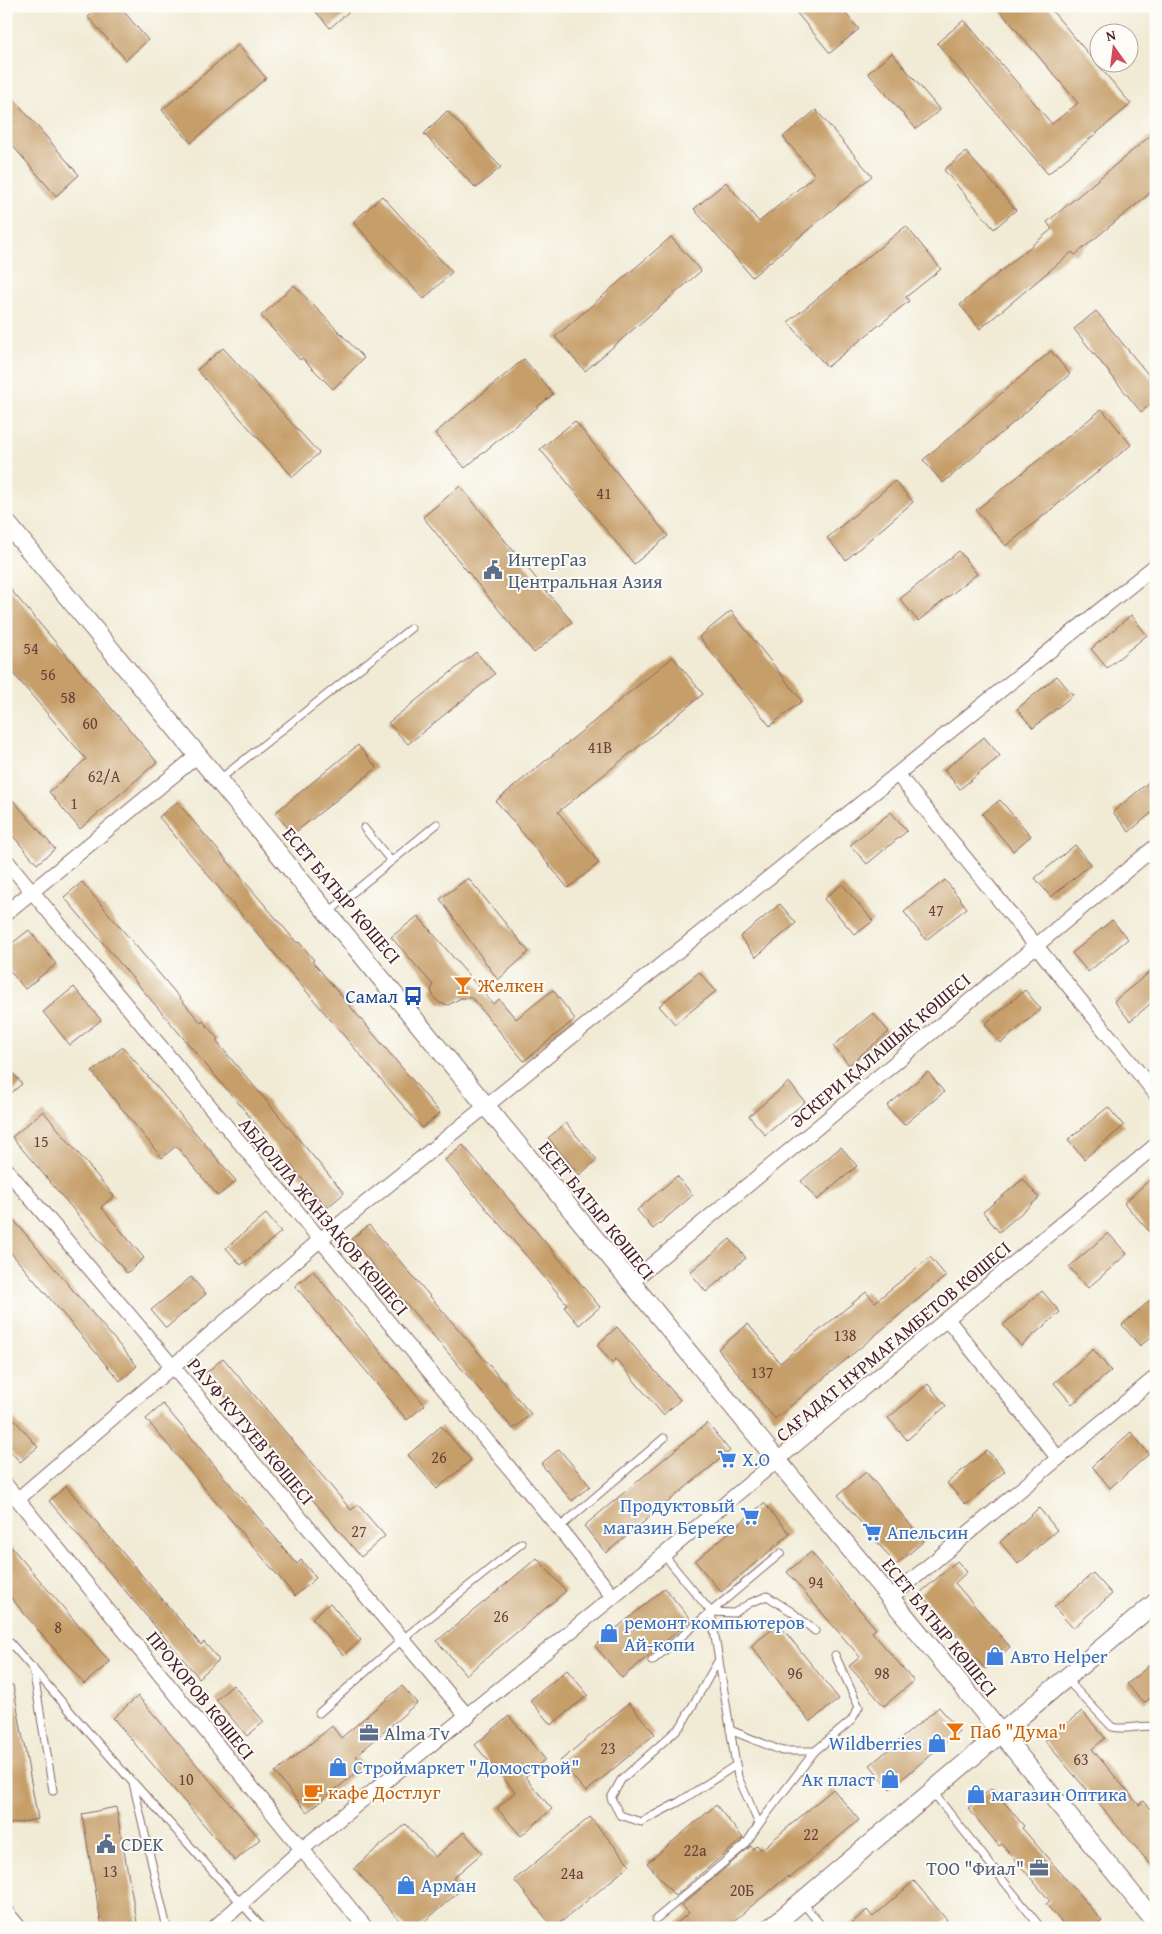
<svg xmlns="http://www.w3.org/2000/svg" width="1162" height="1934" font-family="'Gentium Book Plus',serif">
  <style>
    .building { fill: #c69e69 }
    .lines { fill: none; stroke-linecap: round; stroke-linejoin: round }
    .service-casing { stroke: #846666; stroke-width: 9 }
    .minor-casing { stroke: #846666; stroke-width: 16 }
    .tertiary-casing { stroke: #846666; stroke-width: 20 }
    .service { stroke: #fff; stroke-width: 7 }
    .minor { stroke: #fff; stroke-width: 14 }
    .tertiary { stroke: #fff; stroke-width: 18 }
    .labels { text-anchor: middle; stroke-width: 4; stroke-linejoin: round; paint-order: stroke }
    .number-label { font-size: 16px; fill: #693f3a }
    .service-label { font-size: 19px; fill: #4e5e75; stroke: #fdfcf7; text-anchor: start }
    .street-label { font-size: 19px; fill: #4a1f2b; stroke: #fdfcf7 }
    .food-label { font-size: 19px; fill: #c56008; stroke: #fdfcf7; text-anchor: start }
    .transit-label { font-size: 19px; fill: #164399; stroke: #fdfcf7; text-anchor: end }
    .shop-label { font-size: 19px; fill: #366cbe; stroke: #fdfcf7; text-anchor: start }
  </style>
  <rect width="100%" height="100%" fill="#fdfcf7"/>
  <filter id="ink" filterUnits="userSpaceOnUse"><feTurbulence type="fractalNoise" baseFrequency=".02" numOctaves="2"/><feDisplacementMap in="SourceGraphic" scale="10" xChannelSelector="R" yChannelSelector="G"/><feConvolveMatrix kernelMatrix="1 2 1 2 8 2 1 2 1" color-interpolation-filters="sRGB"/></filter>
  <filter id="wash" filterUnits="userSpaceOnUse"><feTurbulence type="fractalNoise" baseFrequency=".0096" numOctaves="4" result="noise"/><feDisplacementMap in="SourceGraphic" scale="20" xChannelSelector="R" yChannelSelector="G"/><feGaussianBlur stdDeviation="1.12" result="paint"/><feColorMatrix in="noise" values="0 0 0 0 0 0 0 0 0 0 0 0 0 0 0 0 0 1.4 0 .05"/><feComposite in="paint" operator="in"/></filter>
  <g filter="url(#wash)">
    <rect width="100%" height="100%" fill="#f1ebd5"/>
    <g id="blocks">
      <g class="building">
        <path d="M101 6H119L148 40 126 60 88 17Z"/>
        <path d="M311 6H355L330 28Z"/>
        <path d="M791 6H839L859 29 830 53Z"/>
        <path d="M996 6H1048L1131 104 1048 174 937 43 964 20 1052 124 1078 103Z"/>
        <path d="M238 45 266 78 191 143 162 110Z"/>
        <path d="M892 53 940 110 916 129 868 73Z"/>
        <path d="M6 90 79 175 56 196 6 138Z"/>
        <path d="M816 110 872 176 752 277 694 209 726 182 759 222 815 175 783 137Z"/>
        <path d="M447 111 501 167 476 188 424 134Z"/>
        <path d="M1156 131V188L1075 255 1072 252 980 329 960 305 1052 229 1047 222Z"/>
        <path d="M966 152 1016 210 994 229 944 170Z"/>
        <path d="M382 196 452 272 424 299 353 222Z"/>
        <path d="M906 226 941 269 906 297 909 301 827 367 788 322Z"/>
        <path d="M671 237 701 271 585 371 555 337Z"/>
        <path d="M294 285 364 358 333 389 302 358 300 360 261 316Z"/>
        <path d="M1096 311 1156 384V400L1141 412 1074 329Z"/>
        <path d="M223 348 319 453 293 477 197 370Z"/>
        <path d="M1051 351 1070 374 943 483 923 460Z"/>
        <path d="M524 359 553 394 465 468 435 433Z"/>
        <path d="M1102 409 1131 445 1006 546 976 510Z"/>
        <path d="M575 421 668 536 634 564 540 449Z"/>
        <path d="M895 481 913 502 846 560 827 538Z"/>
        <path d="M460 486 572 622 534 653 423 517Z"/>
        <path d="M959 551 977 574 918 621 900 599Z"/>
        <path d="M6 584 157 762 80 829 49 792 86 759 6 665Z"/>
        <path d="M731 611 802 701 770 726 699 637Z"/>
        <path d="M1131 615 1147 635 1107 668 1091 649Z"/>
        <path d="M476 652 495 674 408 744 388 723Z"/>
        <path d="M673 657 703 694 558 812 599 863 568 888 496 801Z"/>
        <path d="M1057 676 1073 695 1033 728 1017 709Z"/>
        <path d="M984 737 1000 756 960 789 944 770Z"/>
        <path d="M358 745 377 768 293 834 275 813Z"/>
        <path d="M1156 776V809L1129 832 1113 812Z"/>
        <path d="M6 792 55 849 37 864 6 828Z"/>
        <path d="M1000 800 1031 836 1013 851 982 814Z"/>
        <path d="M177 802 297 943 299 942 314 960 312 961 440 1113 422 1128 159 817Z"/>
        <path d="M891 812 907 831 867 864 850 845Z"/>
        <path d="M1075 845 1091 864 1051 897 1035 878Z"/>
        <path d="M468 878 529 952 498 980 440 899Z"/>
        <path d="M945 880 967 908 926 940 904 912Z"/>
        <path d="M82 882 201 1023 203 1021 218 1039 216 1041 344 1193 327 1208 64 897Z"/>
        <path d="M842 884 873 921 855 935 824 899Z"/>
        <path d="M780 904 796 923 756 957 740 937Z"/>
        <path d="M418 916 493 1004 499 999 516 1019 553 990 575 1019 524 1061 472 998H461L448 1005 440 1003 435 999 431 991 433 985 391 937Z"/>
        <path d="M1112 920 1128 939 1088 972 1072 953Z"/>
        <path d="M29 930 56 964 25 989 6 966V948Z"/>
        <path d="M1156 967V999L1130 1021 1114 1001Z"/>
        <path d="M699 972 716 991 675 1024 659 1006Z"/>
        <path d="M74 987 101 1020 70 1045 43 1012Z"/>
        <path d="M1025 990 1041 1009 1001 1043 985 1024Z"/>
        <path d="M873 1013 889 1032 849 1065 833 1046Z"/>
        <path d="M123 1047 236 1181 218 1196 176 1146 162 1158 92 1072Z"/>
        <path d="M6 1065 22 1084 6 1097Z"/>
        <path d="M928 1072 944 1092 904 1125 887 1106Z"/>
        <path d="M789 1082 805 1102 765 1135 749 1116Z"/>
        <path d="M1108 1107 1124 1126 1084 1159 1068 1140Z"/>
        <path d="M43 1111 114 1196 101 1207 144 1258 127 1273 12 1137Z"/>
        <path d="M566 1123 597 1160 579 1175 548 1138Z"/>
        <path d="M463 1145 600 1307 579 1325 564 1307 567 1304 445 1160Z"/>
        <path d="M841 1147 857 1166 817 1200 801 1181Z"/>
        <path d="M1156 1174V1239L1124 1203Z"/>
        <path d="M677 1176 693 1195 653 1229 637 1210Z"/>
        <path d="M1023 1179 1039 1198 999 1232 983 1212Z"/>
        <path d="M6 1211 137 1366 120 1381 6 1247Z"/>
        <path d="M266 1214 281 1232 241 1265 226 1248Z"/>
        <path d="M369 1225 531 1414 513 1429 351 1239Z"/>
        <path d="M1108 1233 1127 1254 1088 1288 1069 1267Z"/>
        <path d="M730 1239 746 1258 706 1292 690 1272Z"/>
        <path d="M930 1257 946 1276 775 1419 718 1349 748 1324 780 1363 866 1292 875 1302Z"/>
        <path d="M313 1271 425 1405 407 1420 295 1286Z"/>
        <path d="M191 1277 206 1294 166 1328 151 1310Z"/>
        <path d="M1042 1291 1060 1312 1021 1346 1003 1325Z"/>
        <path d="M1156 1295V1333L1140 1346 1122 1325Z"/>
        <path d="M617 1327 680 1400 663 1415 616 1359 612 1363 597 1345Z"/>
        <path d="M1093 1349 1111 1371 1072 1404 1054 1383Z"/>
        <path d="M223 1358 351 1510 358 1505 385 1536 361 1557 206 1373Z"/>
        <path d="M928 1384 946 1406 907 1440 888 1418Z"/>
        <path d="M163 1404 297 1564 301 1560 316 1578 295 1596 146 1419Z"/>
        <path d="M6 1410 38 1447 20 1462 6 1446Z"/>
        <path d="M707 1423 730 1451 606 1553 584 1526Z"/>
        <path d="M441 1426 471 1460 437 1489 408 1455Z"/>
        <path d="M1131 1432 1149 1454 1110 1488 1092 1466Z"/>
        <path d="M559 1449 590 1486 572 1501 541 1464Z"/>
        <path d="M987 1450 1005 1471 966 1505 947 1483Z"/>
        <path d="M866 1472 924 1541 896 1565 838 1495Z"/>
        <path d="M66 1486 201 1645 204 1642 219 1660 199 1678 49 1501Z"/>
        <path d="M764 1503 790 1534 721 1592 695 1561Z"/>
        <path d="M1039 1508 1057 1530 1018 1564 1000 1542Z"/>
        <path d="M6 1541 110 1662 84 1684 6 1592Z"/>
        <path d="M811 1552 876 1629 872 1632 914 1681 884 1706 849 1666 860 1657 787 1572Z"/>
        <path d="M537 1558 566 1591 466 1675 437 1641Z"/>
        <path d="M957 1561 967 1572 955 1583 1010 1647 985 1669 920 1593Z"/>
        <path d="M1093 1573 1112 1594 1073 1628 1054 1607Z"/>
        <path d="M665 1588 691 1620 622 1678 595 1646Z"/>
        <path d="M330 1603 361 1640 343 1655 312 1618Z"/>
        <path d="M779 1624 839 1699 810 1722 751 1646Z"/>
        <path d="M1156 1660V1693L1144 1703 1127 1684Z"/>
        <path d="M567 1670 588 1695 551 1725 530 1700Z"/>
        <path d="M13 1685 38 1819 6 1825V1686Z"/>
        <path d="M233 1685 264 1722 247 1736 216 1700Z"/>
        <path d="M402 1686 417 1703 356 1756 365 1766 307 1812 275 1773 332 1726 341 1738Z"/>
        <path d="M138 1696 260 1839 235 1861 113 1718Z"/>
        <path d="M629 1703 655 1734 586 1792 560 1761Z"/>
        <path d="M939 1707 959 1731 890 1789 870 1765Z"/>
        <path d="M1082 1711 1105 1738 1092 1749 1139 1805 1144 1801 1156 1815V1871L1045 1741Z"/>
        <path d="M509 1716 545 1759 525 1777 552 1809 521 1836 497 1808 515 1792 475 1745Z"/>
        <path d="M992 1788 1024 1826 1022 1828 1102 1921 1094 1928H1066L1046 1904 1050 1901 1002 1844 999 1846 968 1808Z"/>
        <path d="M833 1789 859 1820 790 1878 788 1876 725 1928H671L689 1913 682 1905 751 1846 753 1849 757 1845 761 1850Z"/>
        <path d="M716 1805 743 1838 675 1896 647 1863Z"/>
        <path d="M116 1807 138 1928H102L82 1814Z"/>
        <path d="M590 1817 630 1865 554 1928 514 1880Z"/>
        <path d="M406 1824 435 1857 464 1832 482 1853 453 1878 462 1889 417 1928H406L354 1868Z"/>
        <path d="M914 1881 947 1920 938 1928H846L867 1910 873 1917Z"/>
      </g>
    </g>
  </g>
  <g filter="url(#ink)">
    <use href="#blocks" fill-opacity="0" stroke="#846666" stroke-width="1"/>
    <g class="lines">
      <g class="service-casing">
        <g id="service">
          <path d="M220 779 411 628"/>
          <path d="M364 828 391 861"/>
          <path d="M329 912 437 824"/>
          <path d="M559 1528 664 1438"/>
          <path d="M664 1555 711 1612 734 1613 750 1603 767 1596 792 1612 815 1631"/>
          <path d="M6 1638 133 1783 167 1928"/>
          <path d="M652 1661 781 1553"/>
          <path d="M718 1661 681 1726 621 1780 611 1798 620 1815 641 1822 679 1802 736 1765"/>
          <path d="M33 1668 53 1791"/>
          <path d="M1065 1678 1112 1727C1126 1731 1141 1724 1156 1727"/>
          <path d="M319 1713 403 1639 522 1543"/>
          <path d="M730 1730 782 1751H815L851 1721 859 1707 835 1655"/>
          <path d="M134 1783 263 1928"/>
          <path d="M932 1791 1041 1928"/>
          <path d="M759 1824 815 1751"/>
          <path d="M802 1902 823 1928"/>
          <path d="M656 1919 745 1845 759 1824 738 1777 711 1612"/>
        </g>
      </g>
      <g class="minor-casing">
        <g id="minor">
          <path d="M898 775 1156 1094"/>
          <path d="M6 860 559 1528 613 1597"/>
          <path d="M6 913 198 755"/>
          <path d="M6 1169 468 1717"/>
          <path d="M630 1283 1156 846"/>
          <path d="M948 1320 1058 1458"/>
          <path d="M6 1485 366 1928"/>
          <path d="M18 1499 320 1240 1156 565"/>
          <path d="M890 1598 1156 1377"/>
          <path d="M214 1928 302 1849 613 1597 1156 1145"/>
        </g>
      </g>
      <g class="tertiary-casing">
        <g id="tertiary">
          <path d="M6 522C391 988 774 1455 1156 1923"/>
          <path d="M6 1915 17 1928"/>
          <path d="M770 1928 1156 1602"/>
        </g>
      </g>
      <use href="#service" class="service"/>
      <use href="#minor" class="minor"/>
      <use href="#tertiary" class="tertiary"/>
    </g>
  </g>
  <defs>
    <g id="civic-bare" transform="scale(1.5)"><path d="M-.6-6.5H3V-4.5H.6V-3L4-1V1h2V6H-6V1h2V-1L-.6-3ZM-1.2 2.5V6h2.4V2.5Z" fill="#5c6f8a" stroke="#fdfcf7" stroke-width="2.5" paint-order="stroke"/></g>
    <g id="bar-bare" transform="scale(1.5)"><path d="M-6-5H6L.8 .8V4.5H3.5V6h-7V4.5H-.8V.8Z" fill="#e8710a" stroke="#fdfcf7" stroke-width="2.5" paint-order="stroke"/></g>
    <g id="bus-bare" transform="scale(1.5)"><path d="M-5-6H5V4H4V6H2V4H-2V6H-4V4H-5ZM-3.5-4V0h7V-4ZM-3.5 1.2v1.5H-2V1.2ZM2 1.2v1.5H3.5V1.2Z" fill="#1a4fb4" stroke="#fdfcf7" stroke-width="2.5" paint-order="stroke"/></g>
    <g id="supermarket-bare" transform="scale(1.5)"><path d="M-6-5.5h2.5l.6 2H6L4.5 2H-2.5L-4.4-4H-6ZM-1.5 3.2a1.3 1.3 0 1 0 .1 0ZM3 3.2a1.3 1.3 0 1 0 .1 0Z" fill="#3f7fe0" stroke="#fdfcf7" stroke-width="2.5" paint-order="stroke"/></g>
    <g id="shop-bare" transform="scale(1.5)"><path d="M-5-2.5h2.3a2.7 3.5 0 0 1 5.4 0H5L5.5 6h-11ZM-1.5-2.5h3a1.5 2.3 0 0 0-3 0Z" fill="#3f7fe0" stroke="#fdfcf7" stroke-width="2.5" paint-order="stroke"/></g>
    <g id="office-bare" transform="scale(1.5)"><path d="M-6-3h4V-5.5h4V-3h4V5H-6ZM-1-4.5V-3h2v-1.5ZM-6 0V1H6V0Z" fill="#5c6f8a" stroke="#fdfcf7" stroke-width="2.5" paint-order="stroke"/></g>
    <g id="cafe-bare" transform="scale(1.5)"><path d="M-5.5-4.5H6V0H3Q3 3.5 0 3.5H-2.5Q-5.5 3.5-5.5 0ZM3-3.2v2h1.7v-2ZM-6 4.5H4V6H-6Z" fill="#e8710a" stroke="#fdfcf7" stroke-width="2.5" paint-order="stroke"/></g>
  </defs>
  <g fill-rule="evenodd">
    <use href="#civic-bare" x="493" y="570"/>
    <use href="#bar-bare" x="463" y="985"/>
    <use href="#bus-bare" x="413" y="996"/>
    <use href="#supermarket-bare" x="727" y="1459"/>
    <use href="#supermarket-bare" x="750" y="1516"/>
    <use href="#supermarket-bare" x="872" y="1532"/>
    <use href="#shop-bare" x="609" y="1633"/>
    <use href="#shop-bare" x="995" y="1656"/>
    <use href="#bar-bare" x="955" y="1731"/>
    <use href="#office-bare" x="369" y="1733"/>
    <use href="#shop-bare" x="937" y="1743"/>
    <use href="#shop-bare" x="338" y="1767"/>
    <use href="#shop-bare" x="890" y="1779"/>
    <use href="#cafe-bare" x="313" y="1792"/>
    <use href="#shop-bare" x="976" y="1794"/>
    <use href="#civic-bare" x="106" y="1844"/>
    <use href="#office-bare" x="1039" y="1868"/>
    <use href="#shop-bare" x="406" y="1885"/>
  </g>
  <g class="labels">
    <g class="number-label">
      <text x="604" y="499">41</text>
      <text x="31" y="654">54</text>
      <text x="48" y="680">56</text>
      <text x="68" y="703">58</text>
      <text x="90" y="729">60</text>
      <text x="600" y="753">41В</text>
      <text x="104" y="782">62/А</text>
      <text x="74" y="809">1</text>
      <text x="936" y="916">47</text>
      <text x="41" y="1147">15</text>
      <text x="845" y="1341">138</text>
      <text x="762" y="1378">137</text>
      <text x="439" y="1463">26</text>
      <text x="359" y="1537">27</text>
      <text x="816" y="1588">94</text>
      <text x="501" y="1622">26</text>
      <text x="58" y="1633">8</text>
      <text x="795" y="1679">96</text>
      <text x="882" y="1679">98</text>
      <text x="608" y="1754">23</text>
      <text x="1081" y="1765">63</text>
      <text x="186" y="1785">10</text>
      <text x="811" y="1840">22</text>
      <text x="695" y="1856">22а</text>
      <text x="110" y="1877">13</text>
      <text x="572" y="1879">24а</text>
      <text x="742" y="1896">20Б</text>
    </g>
    <g class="service-label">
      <text x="508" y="566">ИнтерГаз<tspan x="508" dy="22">Центральная Азия</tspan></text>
      <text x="384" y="1740">Alma Tv</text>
      <text x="121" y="1851">CDEK</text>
      <text x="1024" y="1875" text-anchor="end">ТОО "Фиал"</text>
    </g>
    <g class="street-label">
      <text transform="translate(342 895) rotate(50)" y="7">ЕСЕТ БАТЫР КӨШЕСІ</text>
      <text transform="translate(880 1050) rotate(-40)" y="7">ӘСКЕРИ ҚАЛАШЫҚ КӨШЕСІ</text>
      <text transform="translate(597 1210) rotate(51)" y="7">ЕСЕТ БАТЫР КӨШЕСІ</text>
      <text transform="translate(324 1216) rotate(50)" y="7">АБДОЛЛА ЖАНЗАҚОВ КӨШЕСІ</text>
      <text transform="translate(893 1341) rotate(-40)" y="7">САҒАДАТ НҰРМАҒАМБЕТОВ КӨШЕСІ</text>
      <text transform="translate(251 1431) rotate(50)" y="7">РАУФ КУТУЕВ КӨШЕСІ</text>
      <text transform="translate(940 1627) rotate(51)" y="7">ЕСЕТ БАТЫР КӨШЕСІ</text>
      <text transform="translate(201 1695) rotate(51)" y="7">ПРОХОРОВ КӨШЕСІ</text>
    </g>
    <g class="food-label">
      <text x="478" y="992">Желкен</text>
      <text x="970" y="1738">Паб "Дума"</text>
      <text x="328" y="1799">кафе Достлуг</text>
    </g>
    <g class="transit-label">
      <text x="398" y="1003">Самал</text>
    </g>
    <g class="shop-label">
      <text x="742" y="1466">X.O</text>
      <text x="735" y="1512" text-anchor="end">Продуктовый<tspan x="735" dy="22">магазин Береке</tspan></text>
      <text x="887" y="1539">Апельсин</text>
      <text x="624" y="1629">ремонт компьютеров<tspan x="624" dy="22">Ай-копи</tspan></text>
      <text x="1010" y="1663">Авто Helper</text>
      <text x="922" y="1750" text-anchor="end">Wildberries</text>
      <text x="353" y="1774">Строймаркет "Домострой"</text>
      <text x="875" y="1786" text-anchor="end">Ак пласт</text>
      <text x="991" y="1801">магазин Оптика</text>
      <text x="421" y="1892">Арман</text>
    </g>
  </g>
  <rect width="1162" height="1934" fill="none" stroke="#fdfcf7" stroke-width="25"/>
  <g transform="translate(1114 48) rotate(346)"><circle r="24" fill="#fdfcf7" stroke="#b5a4a5"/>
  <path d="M0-4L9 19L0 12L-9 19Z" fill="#d1495b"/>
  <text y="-8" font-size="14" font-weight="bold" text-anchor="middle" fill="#4a1f2b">N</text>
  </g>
</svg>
